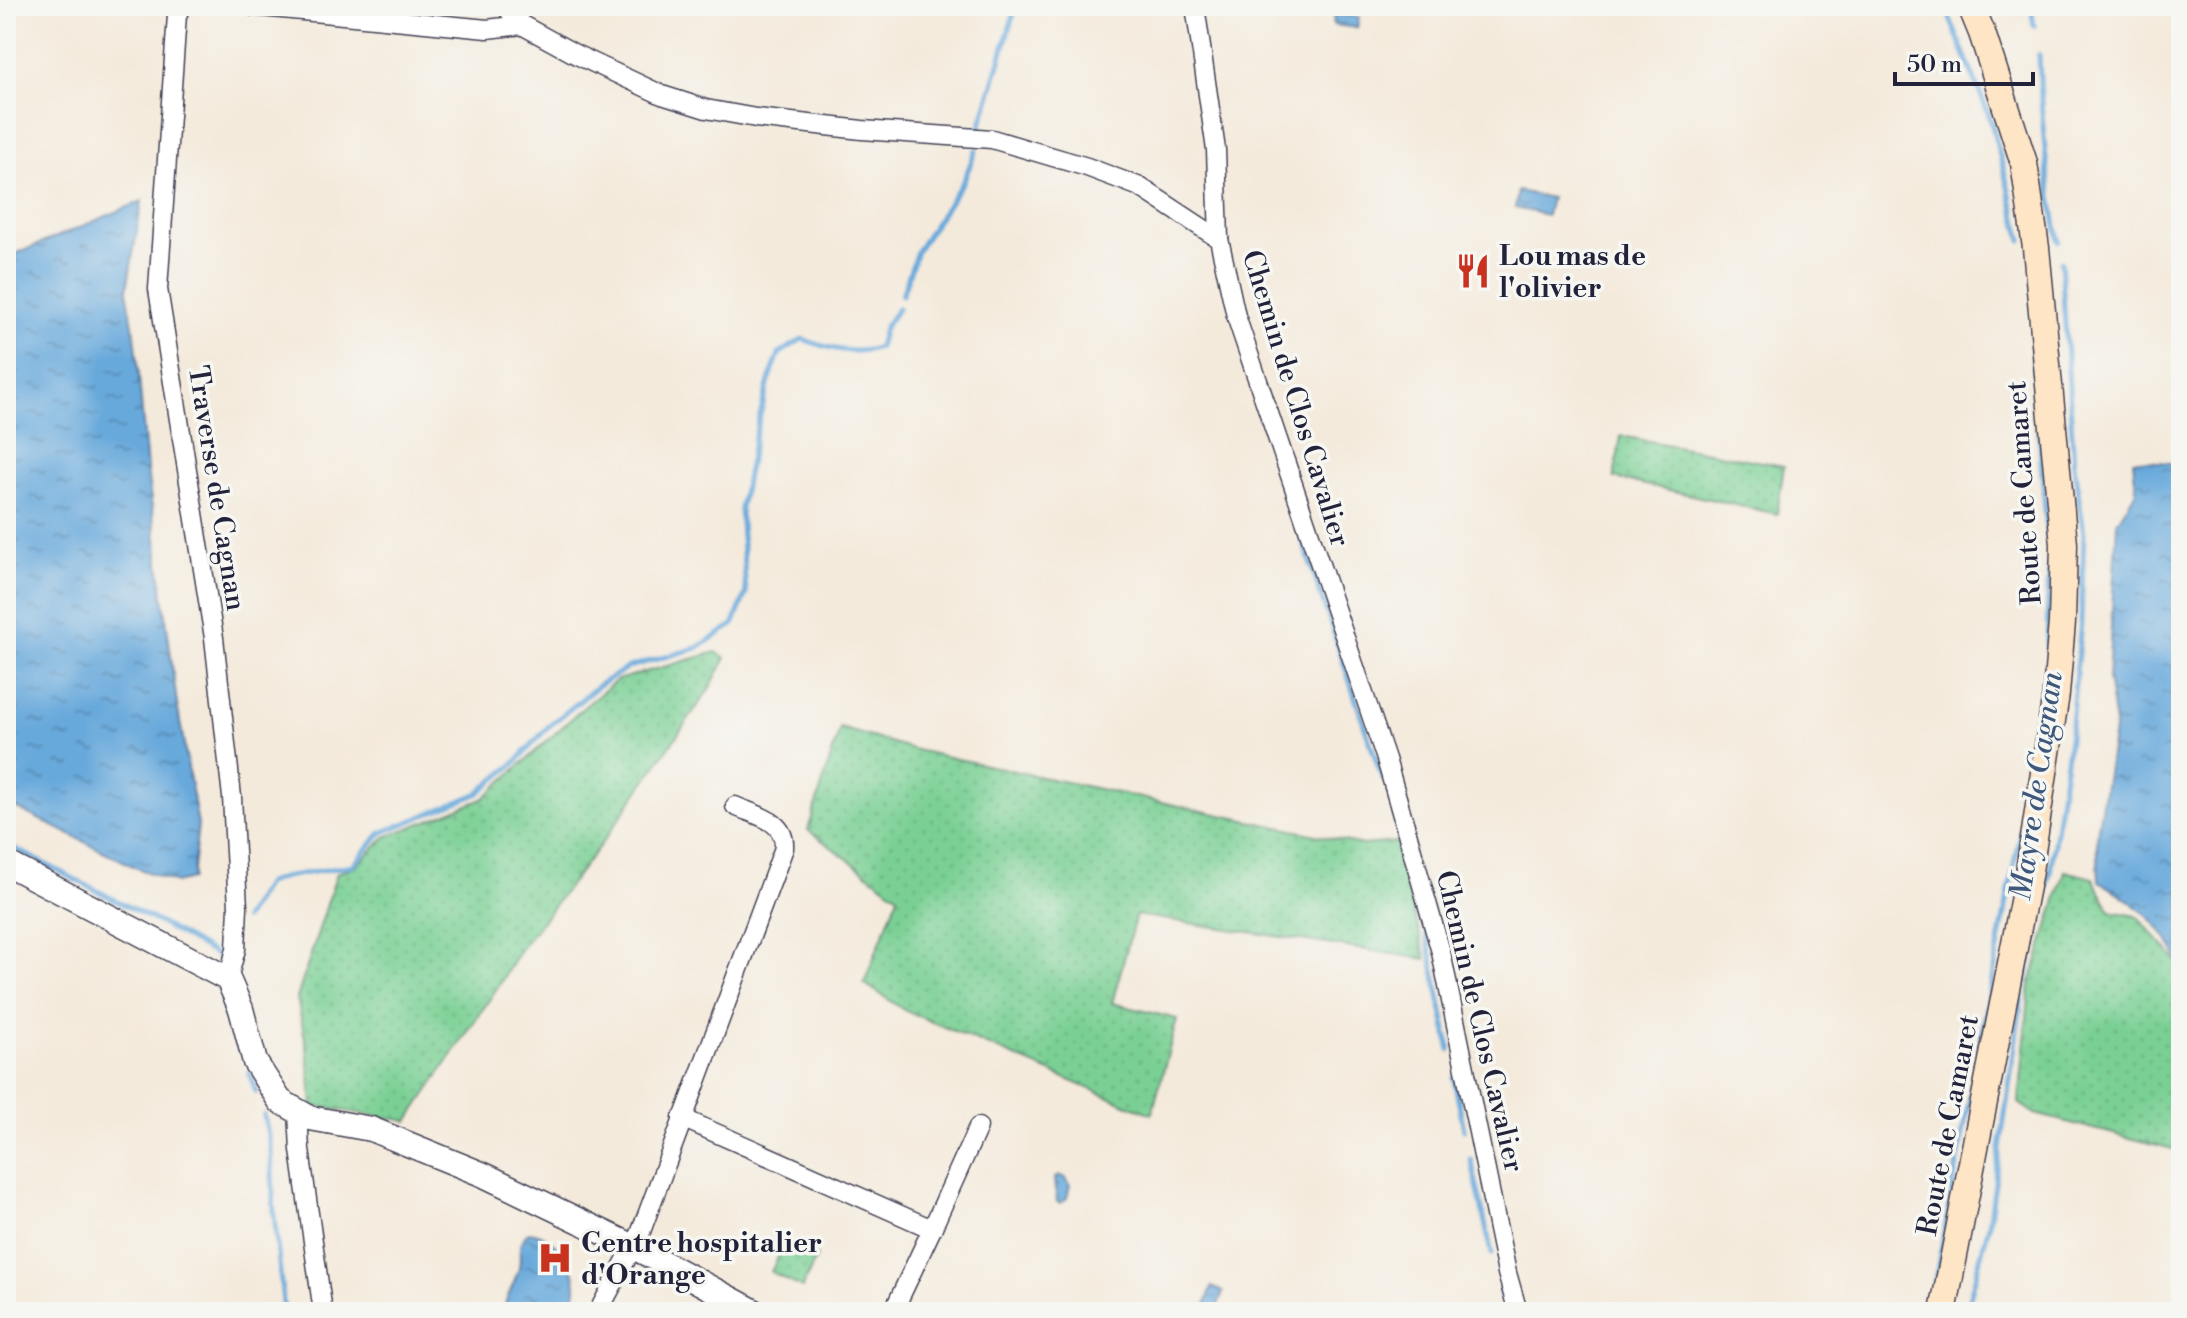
<svg xmlns="http://www.w3.org/2000/svg" width="2187" height="1318" font-family="'Libre Bodoni',serif">
  <style>
    .grass { fill: url(#grass-dots); stroke: #4e7968; stroke-width: 2 }
    .water { fill: url(#water-ripples); stroke: #44668b; stroke-width: 2 }
    .lines { fill: none; stroke-linecap: round; stroke-linejoin: round }
    .stream { stroke: #67a9db; stroke-width: 5 }
    .minor-casing { stroke: #424053; stroke-width: 21 }
    .tertiary-casing { stroke: #424053; stroke-width: 27 }
    .secondary-casing { stroke: #424053; stroke-width: 29 }
    .minor { stroke: #fff; stroke-width: 18 }
    .tertiary { stroke: #fff; stroke-width: 24 }
    .secondary { stroke: #fee5c5; stroke-width: 26 }
    .labels { text-anchor: middle; stroke-width: 7; stroke-linejoin: round; paint-order: stroke }
    .poi-label { font-size: 28px; font-weight: bold; fill: #22223b; stroke: #f6f6f2; text-anchor: start }
    .street-label { font-size: 28px; fill: #22223b; stroke: #f6f6f2 }
    .water-label { font-size: 30px; font-style: italic; fill: #3e587b; stroke: #f6f6f2 }
  </style>
  <defs>
    <pattern id="grass-dots" width="8" height="8" patternUnits="userSpaceOnUse" patternTransform="scale(2)"><rect width="8" height="8" fill="#7ad094"/><path d="M2 2h.1M6 6h.1" fill="none" stroke="#69b280" stroke-width="1.8" stroke-linecap="round"/></pattern>
    <pattern id="water-ripples" width="26" height="14" patternUnits="userSpaceOnUse" patternTransform="scale(2)"><rect width="26" height="14" fill="#67a9db"/><path d="M2 4q2-2 4 0t4 0M15 11q2-2 4 0t4 0" fill="none" stroke="#5489b3"/></pattern>
  </defs>
  <rect width="100%" height="100%" fill="#f6f6f2"/>
  <filter id="ink" filterUnits="userSpaceOnUse"><feTurbulence type="fractalNoise" baseFrequency=".0125" numOctaves="2"/><feDisplacementMap in="SourceGraphic" scale="16" xChannelSelector="R" yChannelSelector="G"/><feConvolveMatrix kernelMatrix="1 2 1 2 8 2 1 2 1" color-interpolation-filters="sRGB"/></filter>
  <filter id="wash" filterUnits="userSpaceOnUse"><feTurbulence type="fractalNoise" baseFrequency=".006" numOctaves="4" result="noise"/><feDisplacementMap in="SourceGraphic" scale="32" xChannelSelector="R" yChannelSelector="G"/><feGaussianBlur stdDeviation="1.8" result="paint"/><feColorMatrix in="noise" values="0 0 0 0 0 0 0 0 0 0 0 0 0 0 0 0 0 1.4 0 .05"/><feComposite in="paint" operator="in"/></filter>
  <g filter="url(#wash)">
    <rect width="100%" height="100%" fill="#f4eadb"/>
    <g class="grass">
      <path d="M1621 436 1784 466 1777 514 1614 478Z"/>
      <path d="M716 652 726 658 708 691 605 839 519 951 501 982 408 1121 313 1106 307 1048 297 998 337 873 356 866 385 837 483 799 584 707 617 680Z"/>
      <path d="M840 728 920 751 1363 845 1396 842 1426 959 1136 915 1112 1003 1177 1019 1152 1114 1121 1102 904 1010 864 983 898 896 808 830Z"/>
      <path d="M2065 871 2093 878 2110 911 2137 916 2177 961 2181 999V1151L2035 1114 2019 1103 2030 985Z"/>
      <path d="M785 1242 817 1256 802 1288 771 1272Z"/>
    </g>
    <g class="water">
      <path d="M1334 14 1359 17 1357 28 1333 25Z"/>
      <path d="M1518 191 1551 198 1547 215 1515 208Z"/>
      <path d="M142 201 127 290 136 343 147 469 177 704 198 825 192 879 176 883 137 868 6 803V258Z"/>
      <path d="M2133 460 2181 464V967C2166 925 2137 904 2099 881L2097 834 2115 724 2108 678 2117 522 2136 491Z"/>
      <path d="M1060 1176 1066 1178 1070 1185 1067 1198 1061 1203 1057 1202 1055 1178Z"/>
      <path d="M529 1232C553 1235 577 1263 576 1288 576 1298 570 1305 565 1312H503C506 1296 515 1284 519 1268 522 1255 515 1242 529 1232Z"/>
      <path d="M1212 1287 1223 1292 1215 1312H1203Z"/>
    </g>
    <g class="lines">
      <g class="stream">
        <path d="M1185 6 1190 37"/>
        <path d="M1945 6 1990 118 2022 240"/>
        <path d="M2031 6 2034 26"/>
        <path d="M2039 55C2041 119 2046 179 2059 241"/>
        <path d="M979 131 1016 6"/>
        <path d="M902 295 917 251 964 180 976 150"/>
        <path d="M2032 348 2047 535"/>
        <path d="M1276 461 1382 778"/>
        <path d="M2047 647 2049 564"/>
        <path d="M6 844 160 923 220 957"/>
        <path d="M244 919 267 883 285 877 353 865 381 833 477 794 515 763 548 727 599 685 629 667 697 648 733 625 746 593 740 508 758 423 769 381 779 354 802 339C827 348 853 356 879 347L884 328 898 308"/>
        <path d="M1425 926 1450 1050"/>
        <path d="M220 957 230 941"/>
        <path d="M222 990 223 1007 241 1052"/>
        <path d="M249 1073 256 1092"/>
        <path d="M1454 1078 1464 1130"/>
        <path d="M264 1115 271 1149 274 1214 284 1312"/>
        <path d="M1471 1159 1492 1254"/>
        <path d="M1500 1292 1506 1312"/>
        <path d="M1929 1312 2030 780"/>
        <path d="M1966 1312 1989 1225 2023 990 2050 873 2071 725 2081 622 2084 533 2074 465 2061 261"/>
      </g>
    </g>
  </g>
  <g filter="url(#ink)">
    <g class="lines">
      <g class="minor-casing">
        <g id="minor">
          <path d="M182 6 177 15 158 289 214 638 232 797 238 907 236 949 228 979"/>
          <path d="M251 6 487 29 522 25"/>
          <path d="M505 6 522 25 575 54 662 95 706 109 756 118 862 130 992 139 1087 167 1140 187 1219 239"/>
          <path d="M1195 6 1216 150 1219 239 1236 316 1386 759 1441 952 1507 1273 1518 1312"/>
          <path d="M298 1112 300 1150 323 1312"/>
          <path d="M682 1118 932 1229 893 1312"/>
          <path d="M932 1229 978 1127"/>
          <path d="M598 1312 640 1234 784 848C786 820 757 816 735 806"/>
        </g>
      </g>
      <g class="tertiary-casing">
        <path id="tertiary" d="M6 863 228 979 241 1009 255 1062 280 1101 310 1118 371 1129 484 1175 634 1247 755 1312"/>
      </g>
      <g class="secondary-casing">
        <path id="secondary" d="M1943 1312 2029 871 2056 694 2062 622 2064 544 2036 248 2024 163 1982 33 1971 6"/>
      </g>
      <use href="#minor" class="minor"/>
      <use href="#tertiary" class="tertiary"/>
      <use href="#secondary" class="secondary"/>
    </g>
  </g>
  <defs>
    <g id="restaurant-bare" transform="scale(2.76)"><path d="M-5-6h1v4h1v-4h1v4h1v-4h1v5L-1.5 .5V6h-2V.5L-5-1ZM5-6V6H3V1.5H1.5Q1.5-4 5-6Z" fill="#c8321e" stroke="#f6f6f2" stroke-width="2.5" paint-order="stroke"/></g>
    <g id="hospital-bare" transform="scale(2.76)"><path d="M-5-5h3v3.5h4V-5h3V5h-3V1.5h-4V5h-3Z" fill="#c8321e" stroke="#f6f6f2" stroke-width="2.5" paint-order="stroke"/></g>
  </defs>
  <g fill-rule="evenodd">
    <use href="#restaurant-bare" x="1473" y="271"/>
    <use href="#hospital-bare" x="555" y="1258"/>
  </g>
  <g class="labels">
    <g class="poi-label">
      <text x="1499" y="265">Lou mas de<tspan x="1499" dy="32">l'olivier</tspan></text>
      <text x="581" y="1252">Centre hospitalier<tspan x="581" dy="32">d'Orange</tspan></text>
    </g>
    <g class="street-label">
      <text transform="translate(1297 398) rotate(73)" y="10">Chemin de Clos Cavalier</text>
      <text transform="translate(218 488) rotate(81)" y="10">Traverse de Cagnan</text>
      <text transform="translate(2023 493) rotate(-94)" y="10">Route de Camaret</text>
      <text transform="translate(1481 1021) rotate(77)" y="10">Chemin de Clos Cavalier</text>
      <text transform="translate(1947 1125) rotate(-79)" y="10">Route de Camaret</text>
    </g>
    <g class="water-label">
      <text transform="translate(2036 786) rotate(-82)" y="10">Mayre de Cagnan</text>
    </g>
  </g>
  <rect width="2187" height="1318" fill="none" stroke="#f6f6f2" stroke-width="32"/>
  <path d="M1895 72v12h138v-12" fill="none" stroke="#22223b" stroke-width="4"/>
  <text x="1907" y="72" font-size="24" fill="#22223b" stroke="#f6f6f2" stroke-width="6" paint-order="stroke">50 m</text>
</svg>
